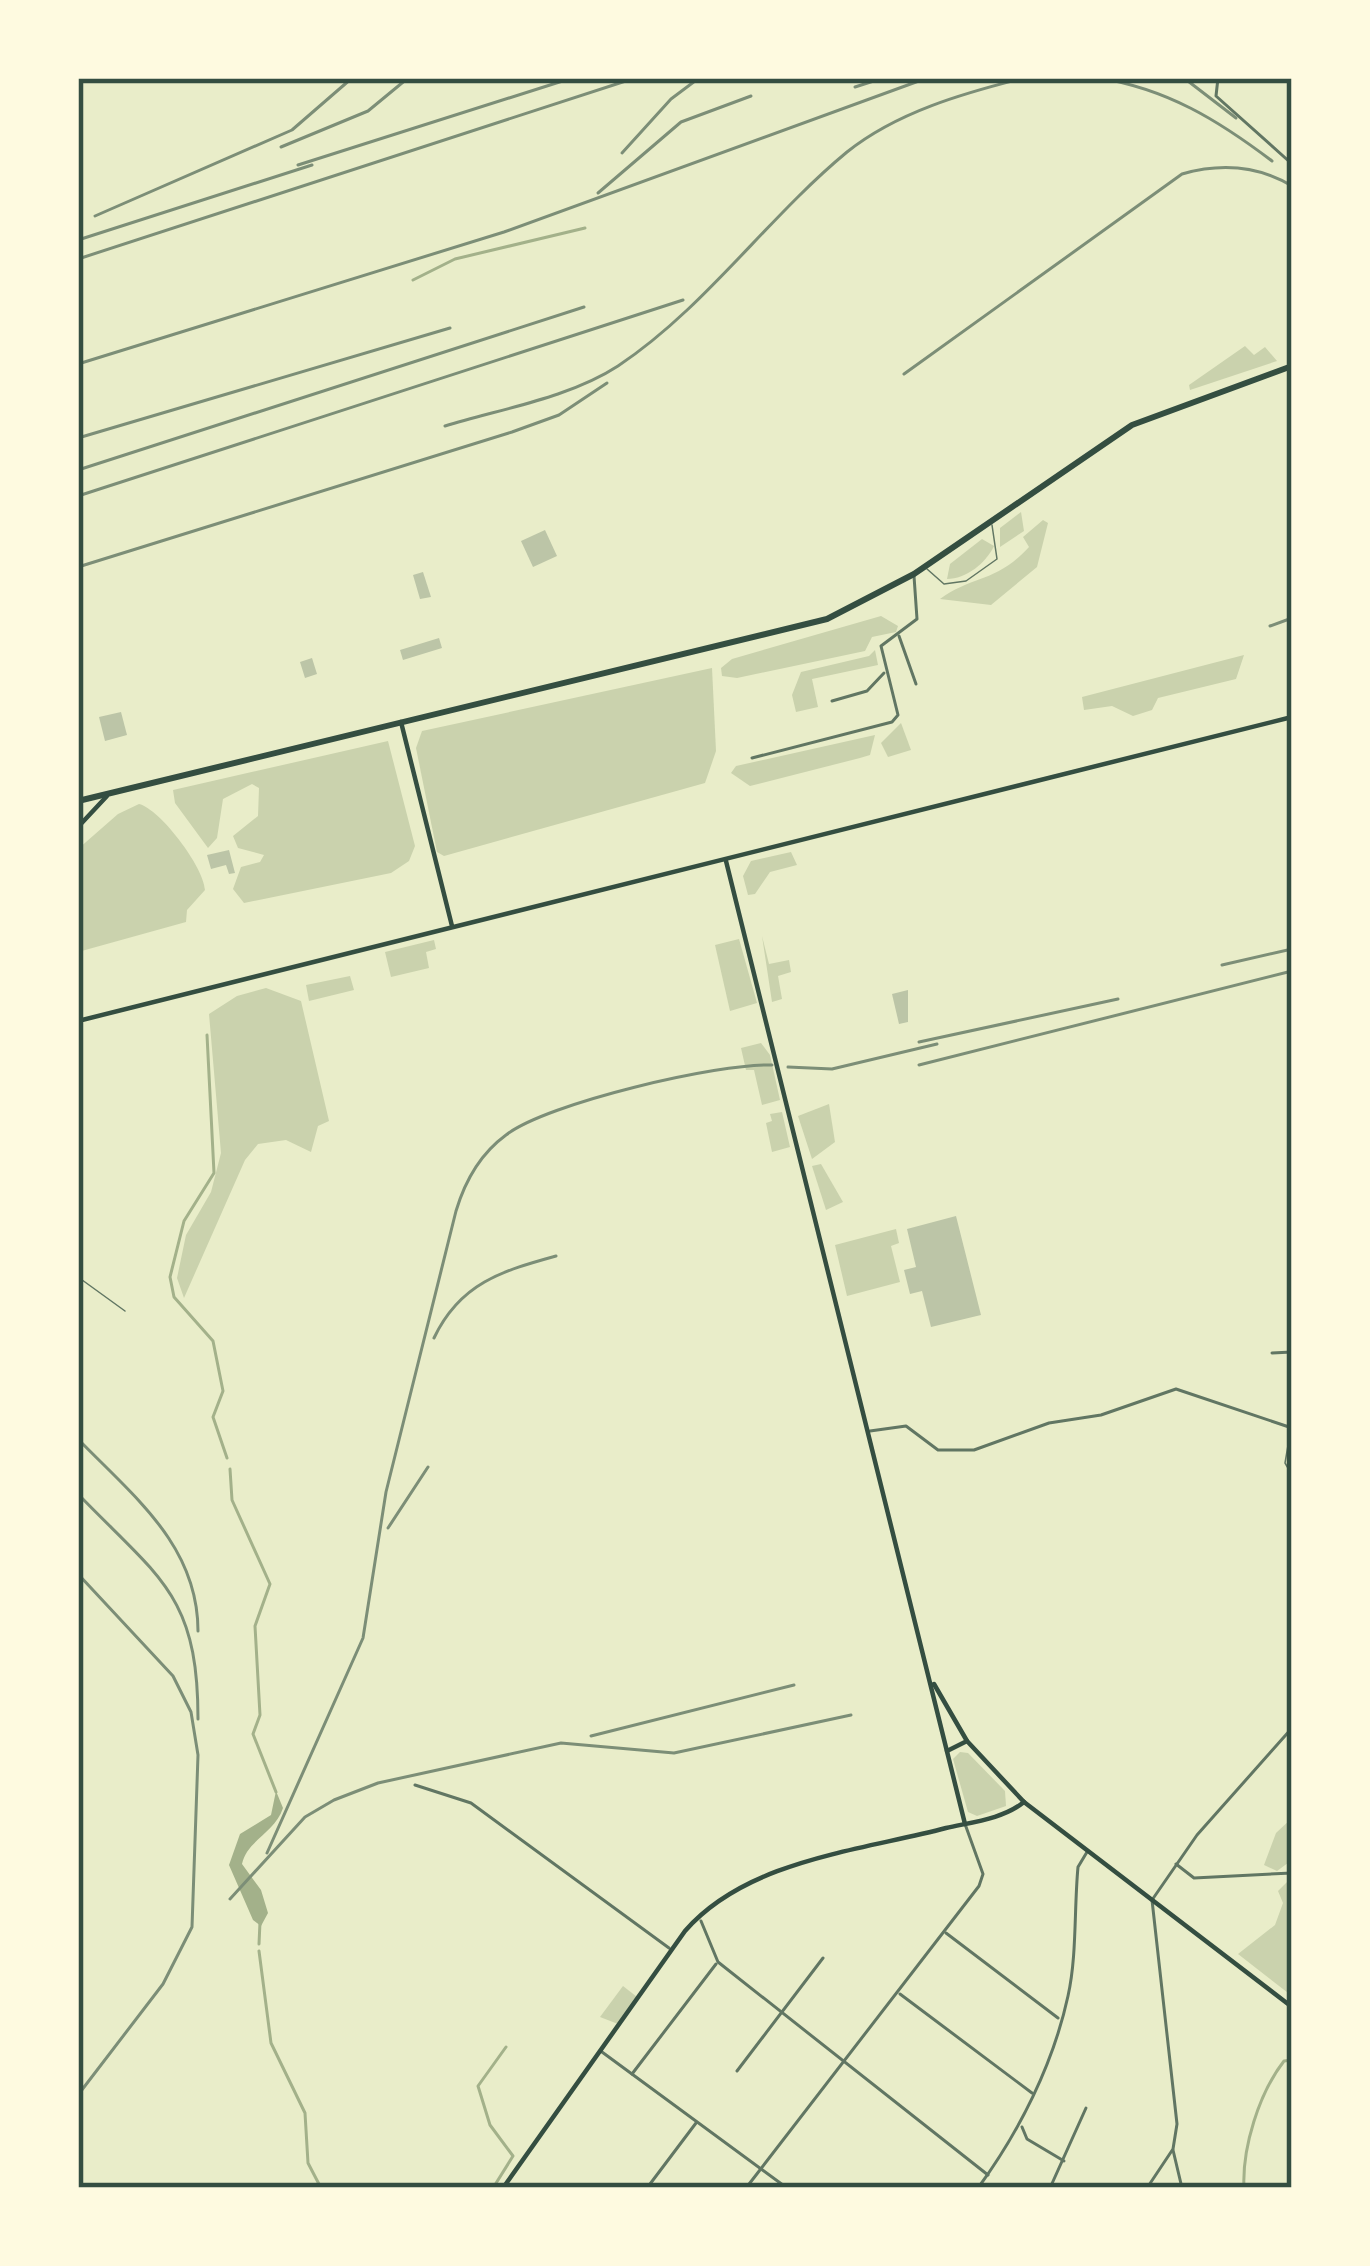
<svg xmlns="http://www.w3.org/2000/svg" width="1370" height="2266" font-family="'DejaVu Sans',sans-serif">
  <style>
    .green { fill: #cad2ad }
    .water { fill: #a3b18a }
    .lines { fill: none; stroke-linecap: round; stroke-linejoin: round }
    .stream { stroke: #a3b18a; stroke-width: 3 }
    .building { fill: #bcc5a7 }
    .service { stroke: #617663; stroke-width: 1.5 }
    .minor { stroke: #617663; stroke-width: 3 }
    .secondary { stroke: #344e41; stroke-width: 4.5 }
    .primary { stroke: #344e41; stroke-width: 6 }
    .rail { stroke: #7c8e77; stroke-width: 3 }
    .neatline { fill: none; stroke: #344e41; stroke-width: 4.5 }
  </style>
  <rect width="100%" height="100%" fill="#e9edc9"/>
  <g class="green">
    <path d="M1245 346 1254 355 1265 347 1277 361 1190 390 1189 385Z"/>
    <path d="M1021 512 1024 531 1000 547V528Z"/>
    <path d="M1043 520 1048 523 1037 567 991 605 940 599C973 575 996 583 1029 547L1023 537Z"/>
    <path d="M982 539 994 546C986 563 966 579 947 579L950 564Z"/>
    <path d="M881 616 898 626 896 632 872 637 865 651 737 678 722 676 721 668 732 659Z"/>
    <path d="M875 650 878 665 812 679 818 707 796 712 792 695 801 672 869 656Z"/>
    <path d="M1244 655 1236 679 1158 698 1152 710 1133 716 1112 706 1084 710 1082 697Z"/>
    <path d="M712 668 716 751 705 783 444 856 437 852 416 748 422 731Z"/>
    <path d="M901 723 911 750 888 757 881 743Z"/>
    <path d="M875 735 870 755 860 758 750 786 731 773 736 766Z"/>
    <path d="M388 741 415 846 409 861 391 873 244 903 233 889 241 867 260 862 264 855 238 848 233 836 258 816 259 788 252 784 223 799 217 838 208 848 175 803 173 790Z"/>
    <path d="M139 804C160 809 204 867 205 890L187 910 186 922 78 952V849L118 814Z"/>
    <path d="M791 852 797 865 770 872 755 894 748 895 743 876 751 861Z"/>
    <path d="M762 936 769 964 789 960 791 972 778 976 782 999 772 1002Z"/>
    <path d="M739 939 757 1003 730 1011 715 945Z"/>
    <path d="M434 940 436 949 426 952 429 968 391 977 385 952Z"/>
    <path d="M350 976 354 990 309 1001 306 985Z"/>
    <path d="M266 988 301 1001 329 1121 318 1126 311 1152 286 1140 258 1144 245 1160 184 1298 177 1278 186 1235 211 1192 221 1153 209 1014 237 996Z"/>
    <path d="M761 1043 770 1055 780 1100 762 1105 754 1070H746L741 1048Z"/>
    <path d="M829 1104 835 1142 812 1159 798 1116Z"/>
    <path d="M782 1112 790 1147 772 1152 766 1123 772 1121 770 1114Z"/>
    <path d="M821 1164 843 1202 826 1210 812 1166Z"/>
    <path d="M896 1229 899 1243 891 1246 900 1282 847 1296 835 1245Z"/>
    <path d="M960 1752 968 1753 1005 1791 1006 1806 977 1816 968 1812 953 1759Z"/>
    <path d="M1292 1818V1860L1277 1871 1264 1865 1276 1833Z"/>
    <path d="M1288 1881 1292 1897V1996L1238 1954 1275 1925 1283 1903 1278 1891Z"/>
    <path d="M623 1986 637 1997 618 2024 600 2017Z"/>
  </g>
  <path class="water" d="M276 1791 283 1808C275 1833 247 1840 242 1864L261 1890 268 1913 261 1926 253 1920 229 1865 240 1834 271 1815Z"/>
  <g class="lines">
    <g class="stream">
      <path d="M413 280 455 259 585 228"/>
      <path d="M207 1035 214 1173 184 1221 170 1277 174 1297 213 1341 223 1391 213 1417 227 1458"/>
      <path d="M230 1469 232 1500 270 1584 255 1626 260 1715 253 1734 276 1792"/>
      <path d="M259 1944 260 1922"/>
      <path d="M259 1951 271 2043 305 2113 308 2163 321 2188"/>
      <path d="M493 2188 513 2156 490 2125 478 2086 506 2047"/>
      <path d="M1244 2188C1242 2148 1259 2093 1284 2061L1292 2060"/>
    </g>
  </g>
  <g class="building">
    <path d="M545 530 557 556 533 567 521 541Z"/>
    <path d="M423 572 431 597 420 599 413 575Z"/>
    <path d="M439 638 442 648 403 660 400 650Z"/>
    <path d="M312 658 317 674 305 678 300 662Z"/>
    <path d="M121 712 127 735 105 741 99 717Z"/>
    <path d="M229 850 235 873 229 874 226 865 211 869 207 855Z"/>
    <path d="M908 990V1022L899 1024 892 994Z"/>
    <path d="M956 1216 981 1315 931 1327 922 1291 910 1294 904 1270 916 1267 907 1229Z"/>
  </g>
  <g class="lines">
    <g class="service">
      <path d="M927 569 944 584 966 581 997 559 992 525"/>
      <path d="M78 1277 125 1311"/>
      <path d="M1291 1428 1285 1463 1292 1475"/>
    </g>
    <g class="minor">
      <path d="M1218 78 1216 96 1292 164"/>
      <path d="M899 636 916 684"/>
      <path d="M832 701 867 691 884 673"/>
      <path d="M752 758 892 722 898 715 881 646 917 619 914 576"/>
      <path d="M1272 1353 1292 1352"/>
      <path d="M870 1431 906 1426 938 1450H974L1049 1423 1101 1415 1176 1389 1292 1428"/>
      <path d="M415 1785 471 1803 669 1948"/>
      <path d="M1176 1864 1194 1878 1292 1873"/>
      <path d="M701 1921 718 1962 988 2175"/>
      <path d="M946 1933 1058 2018"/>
      <path d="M900 1994 1032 2093"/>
      <path d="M602 2052 787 2188"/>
      <path d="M737 2071 823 1958"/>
      <path d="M632 2074 716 1964"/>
      <path d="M1022 2127 1027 2139 1064 2161"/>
      <path d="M1173 2150 1182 2188"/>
      <path d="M647 2188 696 2123"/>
      <path d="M746 2188 979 1886 983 1874 965 1824"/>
      <path d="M978 2188C1019 2132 1053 2065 1068 1996 1077 1956 1074 1909 1078 1867L1087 1852"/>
      <path d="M1050 2188 1086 2108"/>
      <path d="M1147 2188 1173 2149 1177 2124 1152 1900 1197 1835 1292 1728"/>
    </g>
    <g class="secondary">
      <path d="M401 722 452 926"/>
      <path d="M78 827 107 796"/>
      <path d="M726 861 965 1824"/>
      <path d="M78 1021 1292 717"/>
      <path d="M934 1684 967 1741 1024 1802 1292 2007"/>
      <path d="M947 1751 967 1741"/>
      <path d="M503 2188 685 1931C747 1860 859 1851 946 1828 972 1822 1003 1819 1024 1802"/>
    </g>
    <path class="primary" d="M78 801 827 619 914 574 1132 425 1292 366"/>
    <g class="rail">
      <path d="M1099 78C1167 89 1218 120 1272 161"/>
      <path d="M1184 78 1236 118"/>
      <path d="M855 87 883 78"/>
      <path d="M281 147 368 111 408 78"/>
      <path d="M622 153 671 99 699 78"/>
      <path d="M298 165 572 78"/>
      <path d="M598 193 681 122 751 96"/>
      <path d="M95 216 292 130 352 78"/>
      <path d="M78 240 312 165"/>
      <path d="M78 259 635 78"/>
      <path d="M78 364 504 232 927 78"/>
      <path d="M904 374 1182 174C1221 163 1257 165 1292 186"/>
      <path d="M445 426C500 409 569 398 618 366 705 308 767 218 847 152 897 112 964 93 1024 78"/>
      <path d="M78 438 450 328"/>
      <path d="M78 470 584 307"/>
      <path d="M78 496 683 300"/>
      <path d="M78 567 512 432 559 415 607 383"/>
      <path d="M1270 626 1292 618"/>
      <path d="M1222 965 1292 949"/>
      <path d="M919 1042 1118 999"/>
      <path d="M919 1065 1292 971"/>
      <path d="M788 1067 832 1069 937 1044"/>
      <path d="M434 1338C460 1283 502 1271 556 1256"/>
      <path d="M78 1439C133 1496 198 1545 198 1631"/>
      <path d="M78 1494C159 1578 198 1594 198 1719"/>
      <path d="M388 1528 428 1467"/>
      <path d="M78 1574 173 1676 191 1712 198 1755 192 1927 163 1984 78 2095"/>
      <path d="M591 1736 794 1685"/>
      <path d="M267 1853 363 1638 386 1492 456 1211C465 1181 480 1154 506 1135 547 1103 719 1063 772 1065"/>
      <path d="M230 1899 305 1817 334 1800 378 1783 561 1743 674 1753 851 1715"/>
    </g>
  </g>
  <rect width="1370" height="2266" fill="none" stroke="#fefae0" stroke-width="162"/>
  <rect x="81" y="81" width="1208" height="2104" class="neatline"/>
</svg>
